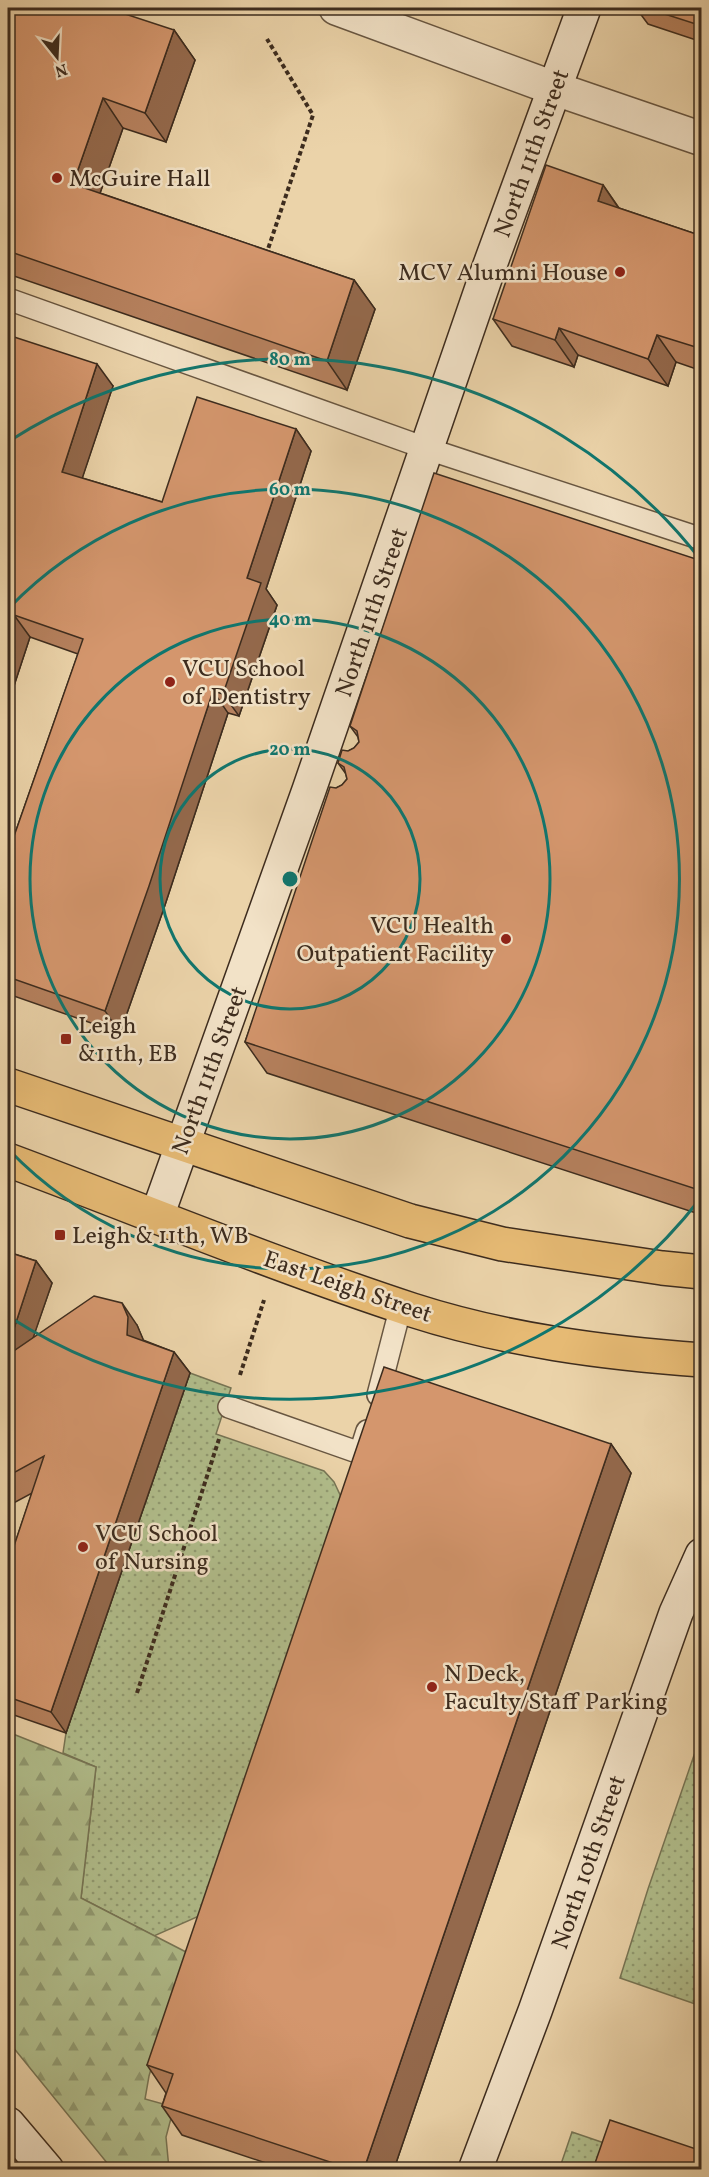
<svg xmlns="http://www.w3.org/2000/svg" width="709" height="2177" font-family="Vollkorn,serif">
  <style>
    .green { fill: url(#green-dots); stroke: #777555; stroke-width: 1.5 }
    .forest { fill: url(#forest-firs); stroke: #777555; stroke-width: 1.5 }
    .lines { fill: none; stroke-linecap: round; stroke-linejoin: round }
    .lane-casing { stroke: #685641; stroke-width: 24 }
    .street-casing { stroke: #685641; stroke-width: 36 }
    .secondary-casing { stroke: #3d2c1e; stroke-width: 36 }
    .primary-casing { stroke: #3d2c1e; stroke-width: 36 }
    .path { stroke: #3d2c1e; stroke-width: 4; stroke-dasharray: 4.5 3; stroke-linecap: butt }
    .lane { stroke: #f2e2c7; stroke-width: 21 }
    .street { stroke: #f2e2c7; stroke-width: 33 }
    .secondary { stroke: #f2e2c7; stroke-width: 33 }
    .primary { stroke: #e6ba74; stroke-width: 33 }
    .wall { fill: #b6815e; stroke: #3d2c1e; stroke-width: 1.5 }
    .shaded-wall { fill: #94694c; stroke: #3d2c1e; stroke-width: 1.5 }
    .building { fill: #d4966d; stroke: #3d2c1e; stroke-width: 1.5 }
    .ring { fill: none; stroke: #0f766e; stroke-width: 3 }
    .poi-dot { fill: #8f2418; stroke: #f2e2c7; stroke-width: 2 }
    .labels { text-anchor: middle; stroke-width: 5; stroke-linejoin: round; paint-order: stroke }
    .street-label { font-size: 24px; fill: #3d2c1e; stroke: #f2e2c7 }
    .poi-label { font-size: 24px; fill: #3d2c1e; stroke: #f2e2c7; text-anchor: start }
    .centre { fill: #0f766e; stroke: #f2e2c7; stroke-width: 3 }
    .ring-label { font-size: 18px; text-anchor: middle; font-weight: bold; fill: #0f766e; stroke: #f2e2c7; stroke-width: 5; stroke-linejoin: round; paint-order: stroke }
  </style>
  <defs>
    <pattern id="green-dots" width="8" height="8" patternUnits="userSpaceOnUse" patternTransform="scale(1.5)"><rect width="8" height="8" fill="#b1be8c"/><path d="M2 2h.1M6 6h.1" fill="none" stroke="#919b72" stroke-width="1.8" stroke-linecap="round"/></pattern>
    <pattern id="forest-firs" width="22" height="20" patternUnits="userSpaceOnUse" patternTransform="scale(1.5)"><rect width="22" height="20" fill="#b1be8c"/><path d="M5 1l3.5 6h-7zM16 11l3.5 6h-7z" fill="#919b72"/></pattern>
  </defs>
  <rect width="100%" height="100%" fill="#ebd3a9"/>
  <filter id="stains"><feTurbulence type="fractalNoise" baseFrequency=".00333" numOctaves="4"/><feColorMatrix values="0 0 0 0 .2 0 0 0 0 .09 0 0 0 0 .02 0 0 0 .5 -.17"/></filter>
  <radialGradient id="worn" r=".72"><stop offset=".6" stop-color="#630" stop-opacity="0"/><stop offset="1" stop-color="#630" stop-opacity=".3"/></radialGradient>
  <g class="green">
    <path d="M190 1373 231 1388 216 1434 324 1471 334 1482 351 1518 233 1901 154 1936 81 1898 96 1767 63 1753 66 1733Z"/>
    <path d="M701 1735 702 2006H701L620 1978 648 1889Z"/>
    <path d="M572 2132 616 2147 608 2169 559 2170Z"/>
  </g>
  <path class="forest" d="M8 1732 96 1767 81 1898 186 1952 149 2076 145 2099 174 2107 166 2137 169 2169H112L8 2041Z"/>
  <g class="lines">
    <g class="lane-casing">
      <g id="lane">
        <path d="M8 299 428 449 702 539"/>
        <path d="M378 1395 401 1306"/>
        <path d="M229 1407 360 1453 367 1431"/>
      </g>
    </g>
    <g class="street-casing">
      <path id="street" d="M336 8 556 89 702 139"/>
    </g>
    <g class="secondary-casing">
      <g id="secondary">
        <path d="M157 1216 309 790 487 273 584 8"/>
        <path d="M8 2124 47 2170"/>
        <path d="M475 2170 535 2011 676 1613 702 1555"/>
      </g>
    </g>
    <g class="primary-casing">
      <g id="primary">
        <path d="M8 1085 410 1221 502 1244 662 1268 702 1272"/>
        <path d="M8 1160C142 1210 275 1265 412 1310 505 1340 604 1353 702 1360"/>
      </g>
    </g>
    <g class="path">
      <path d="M266 255 313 115 267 39"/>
      <path d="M240 1375 264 1300"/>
      <path d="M137 1693 219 1439"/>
    </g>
    <use href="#lane" class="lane"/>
    <use href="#street" class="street"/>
    <use href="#secondary" class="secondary"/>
    <use href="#primary" class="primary"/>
  </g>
  <g class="wall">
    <path d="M8 8 174 30 195 60 166 142 123 128 100 193 354 280 375 309 347 390 8 274Z"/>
    <path d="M636 8H702V42L648 24Z"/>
    <path d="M603 185 619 208 702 236V371L676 362 668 386 578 355 574 367 512 346 493 319Z"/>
    <path d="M8 335 113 386 82 478 162 502 296 429 311 451 266 589 277 605 239 716 228 713 164 908 120 1033 8 994V840L12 842 78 654 30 637 8 704Z"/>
    <path d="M702 561V1215L267 1073 245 1042 336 788 342 785 347 779 346 774 338 763 348 751 354 748 359 742 358 737 350 726Z"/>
    <path d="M8 1252 36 1261 52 1283 33 1337 137 1325 143 1340 174 1352 190 1373 66 1733 8 1713V1564L32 1493 8 1506Z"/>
    <path d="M611 1444 631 1473 394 2169H284L182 2135 162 2106 166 2093 147 2065Z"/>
  </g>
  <g class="shaded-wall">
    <path d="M174 30 195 60 166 142 145 113Z"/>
    <path d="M103 98 123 128 93 213 73 184Z"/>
    <path d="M603 185 622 213 598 201Z"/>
    <path d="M354 280 375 309 347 390 327 361Z"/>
    <path d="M559 328 578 355 574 367 555 340Z"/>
    <path d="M657 335 676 362 668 386 648 359Z"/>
    <path d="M97 364 113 386 77 494 62 472Z"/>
    <path d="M296 429 311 451 266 589 277 605 239 716 223 694 247 578Z"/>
    <path d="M14 615 30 637 8 704V636Z"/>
    <path d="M213 691 228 713 164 908 120 1033 105 1011Z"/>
    <path d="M36 1261 52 1283 19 1379 8 1361V1347Z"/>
    <path d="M122 1303 137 1325 143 1339V1357L127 1335Z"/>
    <path d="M174 1352 190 1373 66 1733 51 1712Z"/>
    <path d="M611 1444 631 1473 394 2169H364Z"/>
  </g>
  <g class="building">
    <path d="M8 8H107L174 30 145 113 103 98 73 184 354 280 327 361 8 251Z"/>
    <path d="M646 8H702V26Z"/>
    <path d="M546 165 603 185 598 201 702 236V349L657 335 648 359 559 328 555 340 493 319Z"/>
    <path d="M8 335 97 364 62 472 162 502 197 397 296 429 247 578 261 583 223 694 213 691 149 886 105 1011 8 977V840L12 842 83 639 14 615 8 636Z"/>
    <path d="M434 473 702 561V1191L245 1042 330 787 336 788 342 785 347 779 344 767 338 763 342 750 348 751 354 748 359 742 357 731 350 726Z"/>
    <path d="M8 1252 36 1261 8 1347Z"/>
    <path d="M94 1296 122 1303 128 1317 127 1335 174 1352 51 1712 8 1697V1564L44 1456 8 1476V1355Z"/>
    <path d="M384 1367 611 1444 364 2169H351L162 2106 173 2074 147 2065Z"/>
    <path d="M610 2120 702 2151V2169H593Z"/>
  </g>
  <g class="ring">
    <circle cx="290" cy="879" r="130"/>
    <circle cx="290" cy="879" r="260"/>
    <path d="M9 608A390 390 0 1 1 9 1150"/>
    <path d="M700 1199A520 520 0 0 1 11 1318M11 440A520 520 0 0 1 700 559"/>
  </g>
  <g class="poi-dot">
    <circle cx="57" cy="178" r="6"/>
    <circle cx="620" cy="272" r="6"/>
    <circle cx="170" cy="682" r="6"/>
    <circle cx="506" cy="939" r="6"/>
    <rect x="60" y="1033" width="12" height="12" rx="3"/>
    <rect x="54" y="1229" width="12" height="12" rx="3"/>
    <circle cx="83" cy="1547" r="6"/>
    <circle cx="432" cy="1687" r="6"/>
  </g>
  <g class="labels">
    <g class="street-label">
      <text transform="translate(531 153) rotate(-70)" y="8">North 11th Street</text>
      <text transform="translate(371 612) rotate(-71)" y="8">North 11th Street</text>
      <text transform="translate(209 1070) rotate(-70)" y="8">North 11th Street</text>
      <text transform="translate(348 1286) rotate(19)" y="8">East Leigh Street</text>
      <text transform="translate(588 1862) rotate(-71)" y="8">North 10th Street</text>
    </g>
    <g class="poi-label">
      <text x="69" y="186">McGuire Hall</text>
      <text x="608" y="280" text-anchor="end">MCV Alumni House</text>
      <text x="182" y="676">VCU School<tspan x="182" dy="28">of Dentistry</tspan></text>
      <text x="494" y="933" text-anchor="end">VCU Health<tspan x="494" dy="28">Outpatient Facility</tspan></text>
      <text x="78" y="1033">Leigh<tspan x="78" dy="28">&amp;11th, EB</tspan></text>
      <text x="72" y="1243">Leigh &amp; 11th, WB</text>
      <text x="95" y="1541">VCU School<tspan x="95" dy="28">of Nursing</tspan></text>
      <text x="444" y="1681">N Deck,<tspan x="444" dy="28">Faculty/Staff Parking</tspan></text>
    </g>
  </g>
  <circle cx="290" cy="879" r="9" class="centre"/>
  <g class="ring-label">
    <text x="290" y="365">80 m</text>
    <text x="290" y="495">60 m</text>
    <text x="290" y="625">40 m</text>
    <text x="290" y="755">20 m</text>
  </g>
  <rect width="709" height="2177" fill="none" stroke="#ebd3a9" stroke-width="30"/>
  <rect x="9" y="9" width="691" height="2159" fill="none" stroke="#3d2c1e" stroke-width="3"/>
  <rect x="15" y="15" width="679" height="2147" fill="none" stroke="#3d2c1e" stroke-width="1.5"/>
  <g transform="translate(57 57) rotate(162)" stroke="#f2e2c7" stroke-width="4.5" paint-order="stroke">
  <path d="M0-4.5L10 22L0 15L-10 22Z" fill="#3d2c1e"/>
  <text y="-9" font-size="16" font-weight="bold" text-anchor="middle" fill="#3d2c1e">N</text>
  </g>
  <rect width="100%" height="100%" filter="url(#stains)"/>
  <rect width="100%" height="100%" fill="url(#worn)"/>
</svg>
